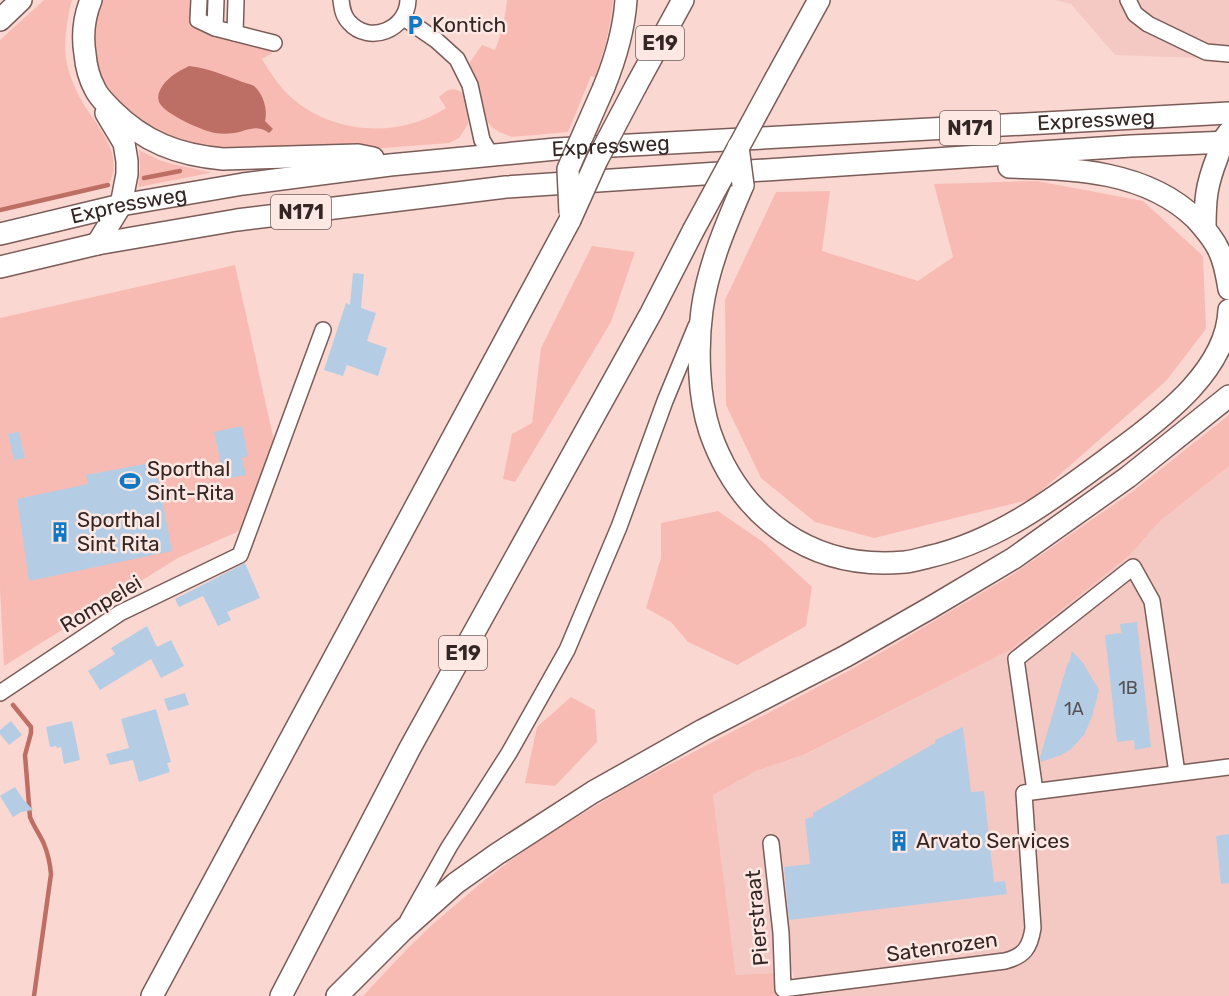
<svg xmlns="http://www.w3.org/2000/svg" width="1229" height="996" font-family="Rubik,sans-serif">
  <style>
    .built { fill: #f4c9c3 }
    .green { fill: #f8bbb3 }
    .water { fill: #bd6e65 }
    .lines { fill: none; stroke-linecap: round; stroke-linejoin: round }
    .stream { stroke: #bd6e65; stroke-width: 4.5 }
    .building { fill: #b5cde4 }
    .minor-casing { stroke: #7a5c58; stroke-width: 18 }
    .highway-casing { stroke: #7a5c58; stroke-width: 24 }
    .minor { stroke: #fff; stroke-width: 15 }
    .highway { stroke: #fff; stroke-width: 21 }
    .highway-bridge-casing { stroke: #7a5c58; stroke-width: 24; stroke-linecap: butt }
    .highway-bridge { stroke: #fff; stroke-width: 21 }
    .labels { text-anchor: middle; stroke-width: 5; stroke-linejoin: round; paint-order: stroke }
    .number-label { font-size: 18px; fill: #545054 }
    .shield { fill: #fee8e4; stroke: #70605e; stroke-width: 1.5 }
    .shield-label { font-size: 20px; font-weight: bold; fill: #332624 }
    .poi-label { font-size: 21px; fill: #332624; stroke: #fee8e4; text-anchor: start }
    .street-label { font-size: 21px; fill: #332624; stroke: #fee8e4 }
  </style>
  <rect width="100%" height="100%" fill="#fbd7d2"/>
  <g class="built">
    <path d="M1055 0H1229V59L1115 55 1071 4Z"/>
    <path d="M1229 466V996H797L793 971 736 976 713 795 756 771 805 755 1012 649 1130 555 1159 522Z"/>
  </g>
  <g class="green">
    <path d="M44 0H72C67 17 63 47 67 64 70 77 76 91 83 103 96 125 124 153 110 182L99 185 0 209V40Z"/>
    <path d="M101 0H192L190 21 195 29 265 47 272 53 262 59C271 74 280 88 293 99 336 135 400 138 446 108L439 97C449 89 452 86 464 94L467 100 469 115 468 124 459 138 449 143 384 148 257 154 190 149 123 114 98 76 92 43 96 12Z"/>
    <path d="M507 0H613C611 26 604 52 595 77L591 76 568 132 512 137 499 132 492 127 487 121 479 90 468 65 482 45 495 50C502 33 505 18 507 0Z"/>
    <path d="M139 150 159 160 172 164 210 172V173L138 187 140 168Z"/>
    <path d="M1037 181 1143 201 1203 256 1206 329 1166 381 1032 499 874 538 815 522 761 478 726 405 725 300 776 192 830 191 822 251 918 281 953 257 934 184Z"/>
    <path d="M592 246 635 252 611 322 515 482 503 479 512 434 532 423 541 348Z"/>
    <path d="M235 265 274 441 247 522 237 532 178 558 4 666 0 588V318Z"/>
    <path d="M1229 415V466L1159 522 1130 555 1012 649 804 755 756 771 713 795 736 975 774 973 779 996H363L407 949 433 924 486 879 536 842 625 788 850 670 892 646 1015 573 1133 491Z"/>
    <path d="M718 511 763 542 812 587 806 626 737 665 688 642 671 622 646 608 661 558V523Z"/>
    <path d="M571 697 595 710 597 742 555 786 525 783 537 727Z"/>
  </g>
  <path class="water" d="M189 66C207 68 224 75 240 81 244 83 251 84 254 86 263 94 268 109 265 121L273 129 269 133C268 132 263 129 261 129 253 126 242 132 234 133 228 134 221 134 215 133 203 131 164 114 159 102 157 96 159 91 163 85 170 76 179 71 189 66Z"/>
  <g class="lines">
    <g class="stream">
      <path d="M144 178 180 171"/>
      <path d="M0 210 108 185"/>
      <path d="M13 705 31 727V733L25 755 30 817C34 827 40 835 44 844 48 854 50 863 51 874L34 996"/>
    </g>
  </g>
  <g class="building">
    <path d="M353 273 364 274 361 308 376 313 367 341 387 348 378 376 347 365 343 376 324 370 346 303 350 305Z"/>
    <path d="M242 426 248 456 242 458 246 475 224 479 214 432Z"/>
    <path d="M19 432 25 458 14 460 8 434Z"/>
    <path d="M155 462 172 551 29 581 17 499 88 484 86 475Z"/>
    <path d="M245 563 260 598 227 612 231 620 218 626 203 596 179 607 175 599Z"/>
    <path d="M1137 622 1151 747 1135 750 1134 740 1117 742 1105 635 1121 633 1120 624Z"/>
    <path d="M147 626 157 647 171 640 184 666 161 678 151 659 100 690 88 671 115 654 111 648Z"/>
    <path d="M1072 651 1083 663 1099 690 1092 717 1084 735 1071 749 1061 755 1041 762 1040 757 1068 662 1069 663Z"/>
    <path d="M185 693 189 705 168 711 164 699Z"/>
    <path d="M156 709 171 762 167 763 170 772 139 782 133 760 110 765 106 754 129 748 121 719Z"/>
    <path d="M11 721 22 735 9 745 0 734V730Z"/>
    <path d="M72 721 80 760 64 764 61 747 57 748 56 746 50 747 46 727Z"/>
    <path d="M963 727 971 792 984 791 994 882 1005 881 1007 894 789 920 784 867 810 864 805 819 813 817V813L935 743V740Z"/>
    <path d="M15 787 23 799 33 810 21 812 13 817 0 796Z"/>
    <path d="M1229 834V883L1221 884 1216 836Z"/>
  </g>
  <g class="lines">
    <g class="minor-casing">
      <g id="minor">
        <path d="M199 0 198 20 215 28 274 43"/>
        <path d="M341 0C342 8 343 16 349 22 369 45 407 30 408 0"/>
        <path d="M1128 0 1135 14 1148 24 1206 52 1229 54"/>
        <path d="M404 18 436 40 457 59 470 85 482 140 491 155"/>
        <path d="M215 28 216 0"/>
        <path d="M235 33 236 0"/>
        <path d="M0 693 120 613 240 555 323 330"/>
        <path d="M1035 791 1016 659 1133 567 1152 601 1177 773"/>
        <path d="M771 843 781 933 783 989 1005 961C1024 956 1030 948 1033 928L1024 793 1229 767"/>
        <path d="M408 920 449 847 509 753 567 650 619 527 665 401 696 326"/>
      </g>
    </g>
    <g class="highway-casing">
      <g id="highway">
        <path d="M91 0C84 17 82 35 85 54 86 66 89 78 95 89 99 98 106 103 112 110 144 142 178 155 223 159L358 155 373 158"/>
        <path d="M0 20 21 0"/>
        <path d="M776 78 819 0"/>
        <path d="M636 86 683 0"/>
        <path d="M604 87C615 60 624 29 626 0"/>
        <path d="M1009 167C1073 168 1147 171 1196 219 1205 229 1215 240 1220 253 1225 264 1227 277 1229 289"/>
        <path d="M743 185C726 225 708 266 702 310 697 347 698 396 710 432 740 518 812 571 905 562 913 561 920 559 928 557 1003 540 1063 491 1123 447 1166 415 1227 368 1229 310"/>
        <path d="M1205 229C1205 200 1206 186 1217 158 1221 146 1221 142 1229 132"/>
        <path id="s1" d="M0 234 121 205 243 184 390 165 556 149 1229 113"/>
        <path d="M97 244 121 205 127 174V161L124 143 106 113"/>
        <path d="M0 267 97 244 237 220 506 187 1131 146 1229 142"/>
        <path d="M152 996 570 220"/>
        <path d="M281 996 410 748 651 313 693 231"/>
        <path d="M337 996 402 931 456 883 497 854 593 792 703 730 846 656 930 608 1014 558 1128 477 1229 396"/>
      </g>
    </g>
    <use href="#minor" class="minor"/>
    <use href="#highway" class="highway"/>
    <g class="highway-bridge-casing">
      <g id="highway-bridge">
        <path d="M738 147 743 185"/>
        <path d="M570 213 568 169 604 87"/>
        <path d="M570 220 597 160 636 86"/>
        <path d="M693 231 776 78"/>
      </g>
    </g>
    <use href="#highway-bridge" class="highway-bridge"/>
  </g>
  <defs>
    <g id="parking-bare" transform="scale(1.62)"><path d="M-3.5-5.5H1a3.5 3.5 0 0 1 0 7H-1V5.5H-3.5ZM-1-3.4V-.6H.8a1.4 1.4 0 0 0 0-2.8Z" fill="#1278c3" stroke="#fee8e4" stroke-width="2.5" paint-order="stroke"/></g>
    <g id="stadium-bare" transform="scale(1.62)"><path d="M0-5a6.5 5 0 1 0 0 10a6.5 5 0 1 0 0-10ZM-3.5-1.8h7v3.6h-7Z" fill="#1278c3" stroke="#fee8e4" stroke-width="2.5" paint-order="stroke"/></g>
    <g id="building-bare" transform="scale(1.62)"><path d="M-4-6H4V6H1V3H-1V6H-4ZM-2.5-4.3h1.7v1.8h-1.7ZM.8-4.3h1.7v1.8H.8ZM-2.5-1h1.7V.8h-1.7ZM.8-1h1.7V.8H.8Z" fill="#1278c3" stroke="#fee8e4" stroke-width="2.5" paint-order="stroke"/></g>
  </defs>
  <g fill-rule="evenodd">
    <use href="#parking-bare" x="415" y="25"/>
    <use href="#stadium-bare" x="130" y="481"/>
    <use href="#building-bare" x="60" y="532"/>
    <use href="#building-bare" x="899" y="841"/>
  </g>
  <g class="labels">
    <g class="number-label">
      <text x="1128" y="694">1B</text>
      <text x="1074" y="715">1A</text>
    </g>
    <g class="shield">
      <rect x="636" y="26" width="48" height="34" rx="4.5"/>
      <rect x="940" y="111" width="60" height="34" rx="4.5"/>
      <rect x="271" y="195" width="60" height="34" rx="4.5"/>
      <rect x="439" y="636" width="48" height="34" rx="4.5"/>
    </g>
    <g class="shield-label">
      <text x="660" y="50">E19</text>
      <text x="970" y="135">N171</text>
      <text x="301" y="219">N171</text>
      <text x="463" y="660">E19</text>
    </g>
    <g class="poi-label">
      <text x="432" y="32">Kontich</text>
      <text x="147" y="476">Sporthal<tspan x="147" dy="24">Sint-Rita</tspan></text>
      <text x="77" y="527">Sporthal<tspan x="77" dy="24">Sint Rita</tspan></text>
      <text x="916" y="848">Arvato Services</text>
    </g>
    <g class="street-label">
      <text dy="7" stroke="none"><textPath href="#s1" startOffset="1104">Expressweg</textPath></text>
      <text dy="7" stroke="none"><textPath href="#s1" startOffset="618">Expressweg</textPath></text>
      <text dy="7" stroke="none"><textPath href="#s1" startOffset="132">Expressweg</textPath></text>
      <text transform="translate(101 604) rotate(-31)" y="7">Rompelei</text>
      <text transform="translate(757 918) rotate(-95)" y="7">Pierstraat</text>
      <text transform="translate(942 947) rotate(-8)" y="7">Satenrozen</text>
    </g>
  </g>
</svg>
